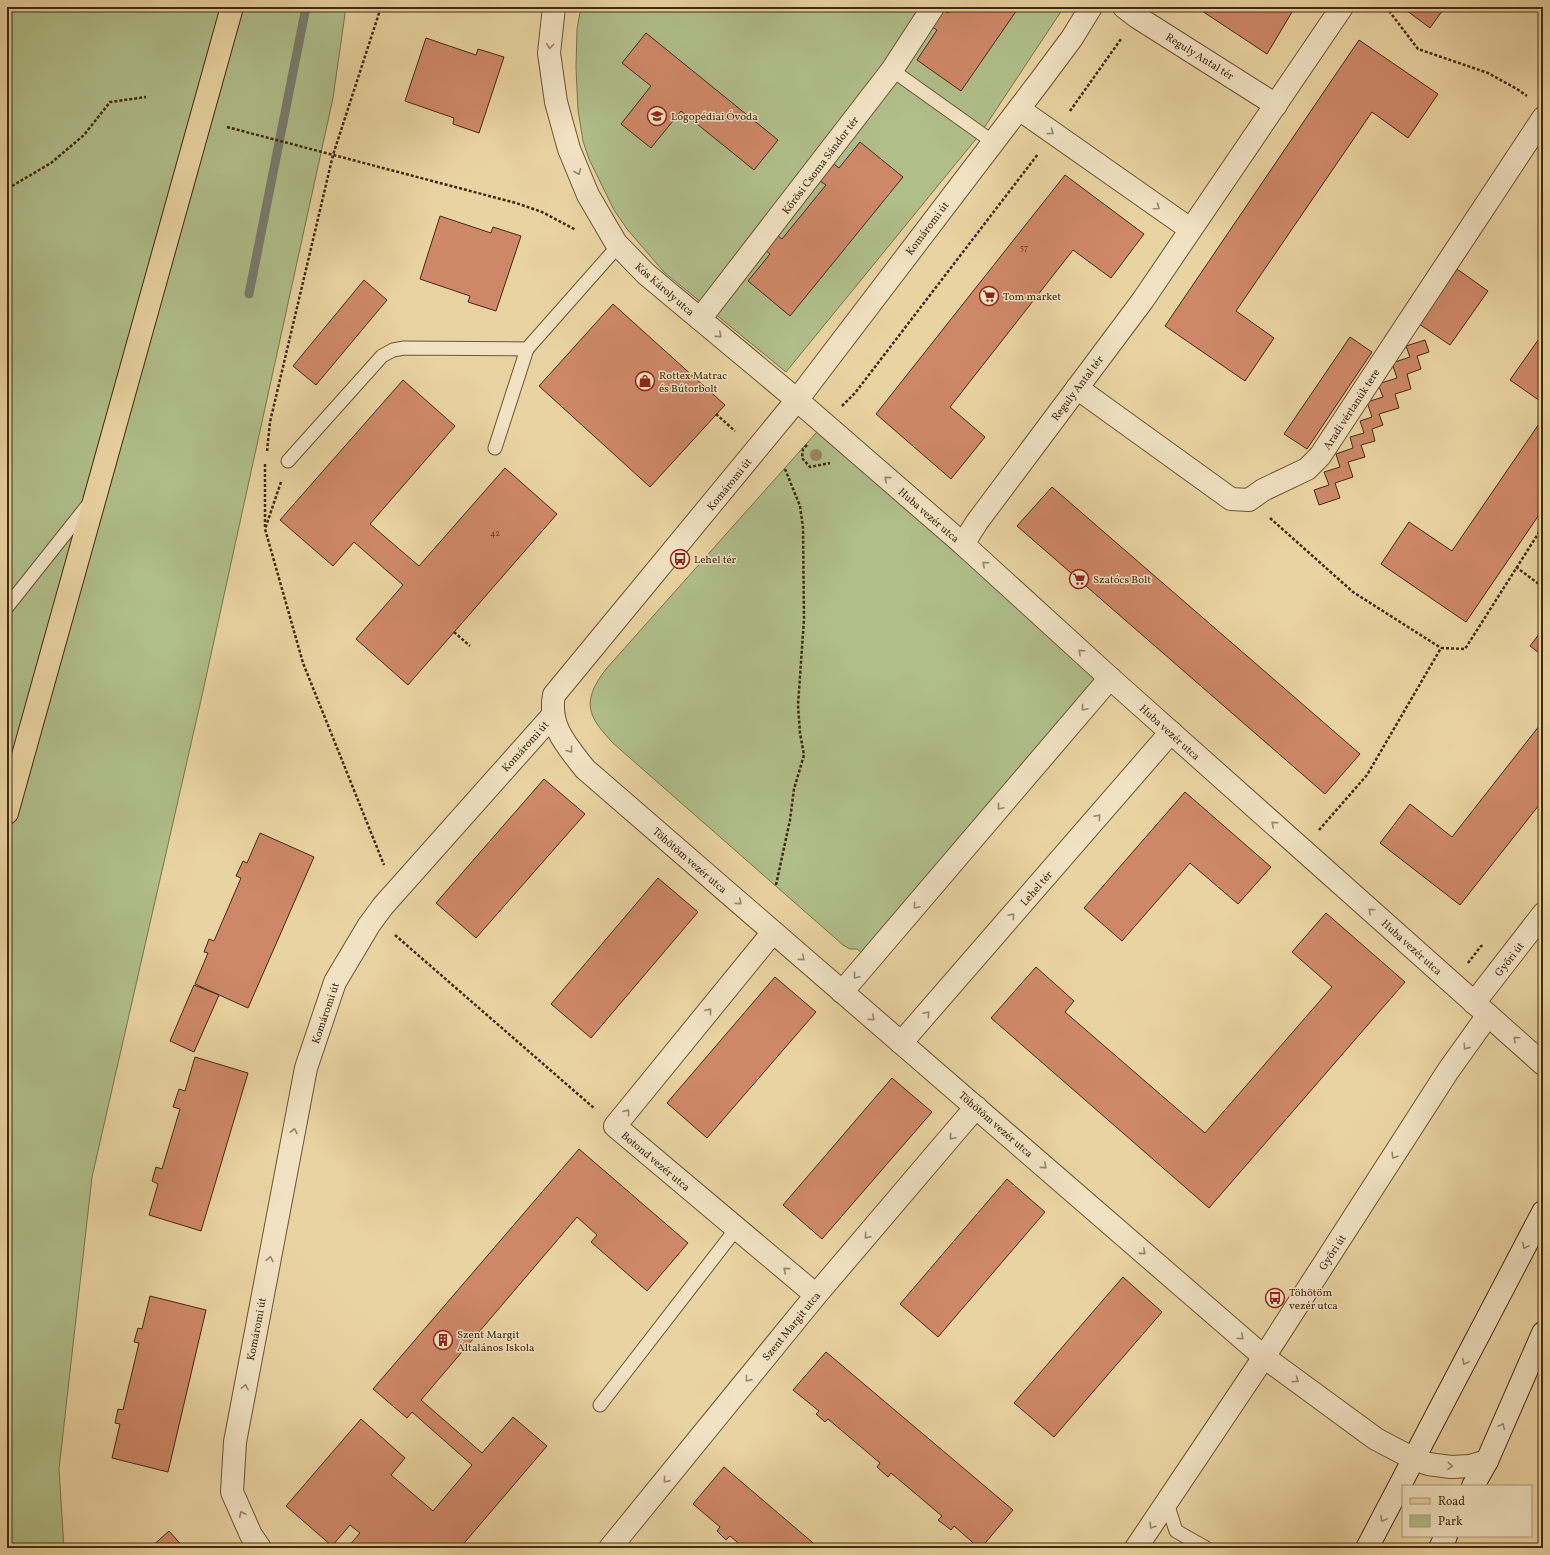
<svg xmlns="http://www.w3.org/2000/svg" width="1550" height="1555" font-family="Vollkorn,serif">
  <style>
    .green { fill: #b0be8a; stroke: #7a744d }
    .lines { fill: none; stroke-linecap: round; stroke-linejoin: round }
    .stream { stroke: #797d70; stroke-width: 9 }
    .building { fill: #ce8869; stroke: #442a10 }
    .lane-casing { stroke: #6e5434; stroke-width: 15 }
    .street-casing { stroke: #6e5434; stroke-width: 24 }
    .secondary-casing { stroke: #442a10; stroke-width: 24 }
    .primary-casing { stroke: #442a10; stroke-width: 24 }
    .path { stroke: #442a10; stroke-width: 2.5; stroke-dasharray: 3 2; stroke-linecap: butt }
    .lane { stroke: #f1e2c3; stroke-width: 13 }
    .street { stroke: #f1e2c3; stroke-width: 22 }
    .secondary { stroke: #f1e2c3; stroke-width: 22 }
    .primary { stroke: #ead3a2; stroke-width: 22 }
    .tree { fill: #9b875f }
    .oneway { stroke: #9a866a }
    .labels { text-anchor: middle; stroke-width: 3; stroke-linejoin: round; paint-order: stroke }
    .number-label { font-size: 9px; fill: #664226 }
    .street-label { font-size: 11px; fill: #442a10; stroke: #f1e2c3 }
    .poi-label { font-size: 11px; fill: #442a10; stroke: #f1e2c3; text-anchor: start }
  </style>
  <rect width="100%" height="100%" fill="#ead3a2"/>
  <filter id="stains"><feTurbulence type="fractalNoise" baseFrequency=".005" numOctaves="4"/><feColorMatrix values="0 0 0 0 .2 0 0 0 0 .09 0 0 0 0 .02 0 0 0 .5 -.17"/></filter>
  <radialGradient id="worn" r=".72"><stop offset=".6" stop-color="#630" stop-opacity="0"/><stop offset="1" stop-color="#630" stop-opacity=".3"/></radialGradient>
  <g class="green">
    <path d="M7 7H346L333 98 201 700 92 1177 59 1469 64 1548H7Z"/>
    <path d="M581 7H1064L980 134 786 372 664 272 627 229 614 210 589 159 583 141 578 110 576 68 577 29Z"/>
    <path d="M824 424 1110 678 870 960 857 949H850L843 945 614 744C587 716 581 702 606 669Z"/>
  </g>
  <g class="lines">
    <path class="stream" d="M249 294 306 7"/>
  </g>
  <g class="building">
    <path d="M952 7H1019L961 91 917 60 937 30 932 27 944 10 948 13Z"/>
    <path d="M1196 7H1295L1267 54Z"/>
    <path d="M1402 7H1445L1430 28Z"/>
    <path d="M646 33 778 140 754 170 681 111 651 148 621 124 651 86 622 63Z"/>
    <path d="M426 38 476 55 478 49 504 57 479 133 453 124 454 118 405 101Z"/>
    <path d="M1359 40 1438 94 1408 138 1372 112 1236 311 1274 338 1245 381 1165 326Z"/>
    <path d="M860 142 903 177 790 316 748 281 770 254 765 250 777 235 782 239 826 185 820 181 834 164 839 168Z"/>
    <path d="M1065 175 1144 234 1111 278 1073 250 950 407 985 437 951 479 876 414Z"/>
    <path d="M440 216 491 233 493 227 521 236 496 311 468 302 470 296 420 279Z"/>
    <path d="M1457 269 1488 291 1450 345 1419 324Z"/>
    <path d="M364 280 387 300 316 385 293 366Z"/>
    <path d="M613 304 725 405 650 487 539 386Z"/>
    <path d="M1543 333V403L1510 380Z"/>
    <path d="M1350 337 1372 352 1307 449 1284 434Z"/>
    <path d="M1425 340 1429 352 1417 356 1421 369 1407 374 1411 389 1395 394 1399 408 1379 414 1383 425 1372 429 1375 441 1361 445 1365 457 1348 462 1353 477 1335 483 1340 498 1319 505 1314 490 1329 485 1324 472 1340 467 1336 454 1353 448 1350 437 1364 433 1360 421 1372 417 1367 402 1383 397 1378 384 1397 378 1392 363 1410 357 1406 346Z"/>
    <path d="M403 380 455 426 370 524 419 566 505 468 557 514 408 685 356 639 403 585 354 542 333 566 280 520Z"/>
    <path d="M1543 418V509L1466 622 1381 564 1409 522 1452 551Z"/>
    <path d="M1052 487 1360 754 1325 794 1017 526Z"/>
    <path d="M1543 629V656L1530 646Z"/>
    <path d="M1543 721V800L1460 905 1380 843 1410 804 1452 837Z"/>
    <path d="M544 779 585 814 476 938 436 903Z"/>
    <path d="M1185 792 1271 867 1238 904 1190 863 1122 941 1084 908Z"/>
    <path d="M260 833 314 857 248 1008 195 984 208 953 204 952 209 939 214 941 241 878 236 876 243 861 247 863Z"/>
    <path d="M658 878 698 912 591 1038 551 1004Z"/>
    <path d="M1326 913 1405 982 1209 1208 991 1018 1036 967 1074 1001 1065 1012 1205 1133 1332 987 1292 952Z"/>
    <path d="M775 977 816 1012 707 1138 667 1103Z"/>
    <path d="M194 985 219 995 194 1052 170 1041Z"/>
    <path d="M195 1057 248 1073 201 1231 149 1215 158 1184 152 1181 156 1167 162 1169 180 1109 173 1107 179 1089 185 1091Z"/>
    <path d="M892 1078 932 1112 822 1239 783 1205Z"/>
    <path d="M579 1149 688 1243 647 1291 591 1242 597 1235 577 1217 421 1400 482 1453 513 1417 547 1446 460 1548H347L360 1533 350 1525 332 1546 286 1506 361 1419 405 1458 391 1475 433 1511 472 1465 412 1412 407 1418 373 1389Z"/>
    <path d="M1007 1179 1045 1212 938 1337 900 1304Z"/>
    <path d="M1123 1277 1162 1312 1054 1437 1014 1403Z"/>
    <path d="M150 1296 206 1310 168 1472 112 1458 120 1424 115 1423 118 1409 123 1410 139 1343 134 1342 138 1328 142 1329Z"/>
    <path d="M826 1352 1013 1510 981 1548H979L954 1526 951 1530 938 1520 942 1516 891 1473 888 1477 877 1467 880 1463 828 1419 825 1422 816 1414 819 1411 793 1390Z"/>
    <path d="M724 1467 819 1548H744L730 1536 726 1540 717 1531 720 1527 693 1504Z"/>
    <path d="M169 1531 184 1548H150Z"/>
  </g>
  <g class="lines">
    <g class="lane-casing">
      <g id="lane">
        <path d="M892 70 993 142"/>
        <path d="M495 448 527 349"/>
        <path d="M288 461 382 356 393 350 404 348 527 349 611 254"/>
        <path d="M7 607 88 505"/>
        <path d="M600 1405 736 1229"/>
        <path d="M1167 1503 1176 1531 1206 1548"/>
      </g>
    </g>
    <g class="street-casing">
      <g id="street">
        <path d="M554 7 549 53 556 102 569 149 588 195 616 243 646 274 797 400 963 544 1110 678 1543 1064"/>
        <path d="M1091 7 1072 38 1040 81 797 400 554 695C548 726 567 746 585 769L1264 1357 1376 1439 1414 1459 1428 1464 1451 1467 1470 1466 1487 1461"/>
        <path d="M1124 7 1137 17 1276 105"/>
        <path d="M1019 109 1190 229"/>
        <path d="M700 319 892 70 933 7"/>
        <path d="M1077 388 1231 499 1249 500 1263 490 1307 469 1320 456 1543 118"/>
        <path d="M963 544 977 522 1143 300 1342 7"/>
        <path d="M773 932 615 1126 816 1295"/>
        <path d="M842 992 1110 678"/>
        <path d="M1474 1003 1543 914"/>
        <path d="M901 1043 1171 732"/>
        <path d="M260 1548 251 1535 232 1492 235 1442 306 1068 335 982 369 925 383 906 553 715"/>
        <path d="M610 1548 816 1295 976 1107"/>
        <path d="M1136 1548 1264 1357 1448 1071 1488 1015"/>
      </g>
    </g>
    <g class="secondary-casing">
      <g id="secondary">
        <path d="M1473 1486 1487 1461 1543 1333"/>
        <path d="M1367 1548 1543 1212"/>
        <path d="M1440 1548 1446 1536"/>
      </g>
    </g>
    <g class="primary-casing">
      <path id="primary" d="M7 813 232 7"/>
    </g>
    <g class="path">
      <path d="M1386 7 1418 49 1488 73 1517 89 1527 96"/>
      <path d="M1070 111 1121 39"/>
      <path d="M227 127 516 203 542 212 576 230"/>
      <path d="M7 186H12L51 163 84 135 110 102 146 97"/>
      <path d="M842 406 855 393 1038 154"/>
      <path d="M716 414 735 431"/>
      <path d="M807 445 803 449 802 458 810 467 830 463"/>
      <path d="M267 451 270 422 333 155 381 7"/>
      <path d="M265 464V529"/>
      <path d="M281 482 265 529 303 663 384 865"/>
      <path d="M1270 518 1353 592 1441 648"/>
      <path d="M1516 567 1543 587"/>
      <path d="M454 632 470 646"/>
      <path d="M1319 830 1367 775 1441 648 1465 649 1543 526"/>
      <path d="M776 885 790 820 794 789 804 755 800 733 798 705 804 619 803 528 800 506 785 469"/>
      <path d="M395 935 595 1109"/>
      <path d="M1468 963 1481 946H1484"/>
    </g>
    <use href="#lane" class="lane"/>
    <use href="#street" class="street"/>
    <use href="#secondary" class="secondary"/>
    <use href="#primary" class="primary"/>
  </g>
  <circle class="tree" cx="816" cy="455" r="6"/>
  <defs><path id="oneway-chevron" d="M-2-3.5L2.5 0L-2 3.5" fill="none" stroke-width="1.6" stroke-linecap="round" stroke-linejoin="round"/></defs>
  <g class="oneway">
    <use href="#oneway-chevron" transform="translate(550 46) rotate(95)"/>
    <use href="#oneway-chevron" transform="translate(1051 132) rotate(36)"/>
    <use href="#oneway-chevron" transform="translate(578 172) rotate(67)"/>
    <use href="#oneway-chevron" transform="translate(1157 207) rotate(35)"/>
    <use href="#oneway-chevron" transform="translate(719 335) rotate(40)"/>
    <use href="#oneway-chevron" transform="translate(887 479) rotate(-139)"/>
    <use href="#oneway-chevron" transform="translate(985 564) rotate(-138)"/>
    <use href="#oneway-chevron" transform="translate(1081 652) rotate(-138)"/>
    <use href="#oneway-chevron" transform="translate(1084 708) rotate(130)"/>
    <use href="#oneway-chevron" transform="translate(570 750) rotate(52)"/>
    <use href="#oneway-chevron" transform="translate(1000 807) rotate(130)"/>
    <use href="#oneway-chevron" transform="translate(1098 817) rotate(-49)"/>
    <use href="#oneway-chevron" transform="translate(1274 824) rotate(-138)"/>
    <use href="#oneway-chevron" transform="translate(739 902) rotate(41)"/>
    <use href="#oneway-chevron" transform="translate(916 906) rotate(130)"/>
    <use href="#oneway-chevron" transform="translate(1371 911) rotate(-138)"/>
    <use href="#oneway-chevron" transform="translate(1012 916) rotate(-49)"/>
    <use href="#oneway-chevron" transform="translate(802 958) rotate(41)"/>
    <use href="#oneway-chevron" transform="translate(856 976) rotate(130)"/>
    <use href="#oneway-chevron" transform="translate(709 1011) rotate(-51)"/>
    <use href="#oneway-chevron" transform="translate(927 1014) rotate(-49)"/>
    <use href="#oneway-chevron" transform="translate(872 1018) rotate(41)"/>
    <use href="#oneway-chevron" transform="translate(1516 1039) rotate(-138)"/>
    <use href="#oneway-chevron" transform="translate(1466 1047) rotate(125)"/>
    <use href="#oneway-chevron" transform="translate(627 1112) rotate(-51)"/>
    <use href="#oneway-chevron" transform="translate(294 1131) rotate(-79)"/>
    <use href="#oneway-chevron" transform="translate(952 1137) rotate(131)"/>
    <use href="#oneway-chevron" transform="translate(1394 1156) rotate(123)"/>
    <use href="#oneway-chevron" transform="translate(1044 1166) rotate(41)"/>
    <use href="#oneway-chevron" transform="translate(867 1236) rotate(131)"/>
    <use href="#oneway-chevron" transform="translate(1525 1246) rotate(118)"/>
    <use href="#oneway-chevron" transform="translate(1143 1252) rotate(41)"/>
    <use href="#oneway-chevron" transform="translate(270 1259) rotate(-79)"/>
    <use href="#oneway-chevron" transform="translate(786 1270) rotate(-140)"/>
    <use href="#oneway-chevron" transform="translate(1241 1337) rotate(41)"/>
    <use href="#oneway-chevron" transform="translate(1465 1362) rotate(118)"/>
    <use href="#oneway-chevron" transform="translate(748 1379) rotate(129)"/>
    <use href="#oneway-chevron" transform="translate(1296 1380) rotate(36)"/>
    <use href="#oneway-chevron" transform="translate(245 1387) rotate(-79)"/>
    <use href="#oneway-chevron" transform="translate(1502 1426) rotate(-66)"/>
    <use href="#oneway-chevron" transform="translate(1450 1466) rotate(3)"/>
    <use href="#oneway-chevron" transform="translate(666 1480) rotate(129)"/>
    <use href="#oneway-chevron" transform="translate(242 1514) rotate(-114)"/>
    <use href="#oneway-chevron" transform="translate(1383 1519) rotate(118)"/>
    <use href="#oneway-chevron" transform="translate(1152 1526) rotate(123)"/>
  </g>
  <defs>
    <g id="school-ring" transform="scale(1)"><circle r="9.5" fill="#f1e2c3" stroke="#8f2418" stroke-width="1.5"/><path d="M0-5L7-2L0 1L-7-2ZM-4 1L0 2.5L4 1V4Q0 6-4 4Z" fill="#8f2418"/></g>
    <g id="supermarket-ring" transform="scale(1)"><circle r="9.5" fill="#f1e2c3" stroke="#8f2418" stroke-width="1.5"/><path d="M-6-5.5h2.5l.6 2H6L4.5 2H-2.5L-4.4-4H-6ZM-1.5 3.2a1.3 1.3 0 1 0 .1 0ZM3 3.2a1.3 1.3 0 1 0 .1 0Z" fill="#8f2418"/></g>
    <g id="shop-ring" transform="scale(1)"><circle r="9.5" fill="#f1e2c3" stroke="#8f2418" stroke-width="1.5"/><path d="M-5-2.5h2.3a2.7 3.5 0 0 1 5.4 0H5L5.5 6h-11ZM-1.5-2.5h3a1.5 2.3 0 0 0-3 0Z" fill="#8f2418"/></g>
    <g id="bus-ring" transform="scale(1)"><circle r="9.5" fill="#f1e2c3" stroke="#8f2418" stroke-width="1.5"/><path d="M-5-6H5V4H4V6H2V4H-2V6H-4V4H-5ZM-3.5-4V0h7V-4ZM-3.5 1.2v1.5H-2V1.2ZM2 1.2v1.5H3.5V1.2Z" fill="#8f2418"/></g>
    <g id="building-ring" transform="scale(1)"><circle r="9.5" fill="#f1e2c3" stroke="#8f2418" stroke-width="1.5"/><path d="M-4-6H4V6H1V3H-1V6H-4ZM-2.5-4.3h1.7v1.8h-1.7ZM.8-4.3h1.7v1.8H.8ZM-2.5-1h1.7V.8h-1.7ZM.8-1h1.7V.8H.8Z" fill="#8f2418"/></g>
  </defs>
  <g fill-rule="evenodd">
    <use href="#school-ring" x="657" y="116"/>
    <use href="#supermarket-ring" x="989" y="296"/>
    <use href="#shop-ring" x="645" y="381"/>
    <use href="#bus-ring" x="680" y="559"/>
    <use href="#supermarket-ring" x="1079" y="579"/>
    <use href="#bus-ring" x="1275" y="1298"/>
    <use href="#building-ring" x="443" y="1340"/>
  </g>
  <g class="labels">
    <g class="number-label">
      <text x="1024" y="250">57</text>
      <text x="495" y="536">42</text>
    </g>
    <g class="street-label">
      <text transform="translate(1200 56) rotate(32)" y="4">Reguly Antal tér</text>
      <text transform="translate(820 165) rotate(-53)" y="4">Kőrösi Csoma Sándor tér</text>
      <text transform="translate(927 228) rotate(-53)" y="4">Komáromi út</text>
      <text transform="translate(665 289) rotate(41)" y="4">Kós Károly utca</text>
      <text transform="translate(1077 388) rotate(-53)" y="4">Reguly Antal tér</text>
      <text transform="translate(1351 409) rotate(-57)" y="4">Aradi vértanúk tere</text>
      <text transform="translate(729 484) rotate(-51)" y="4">Komáromi út</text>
      <text transform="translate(929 515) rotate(41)" y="4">Huba vezér utca</text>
      <text transform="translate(1170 732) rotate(42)" y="4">Huba vezér utca</text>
      <text transform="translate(525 746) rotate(-48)" y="4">Komáromi út</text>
      <text transform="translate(690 860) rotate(41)" y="4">Töhötöm vezér utca</text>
      <text transform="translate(1036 888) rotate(-49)" y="4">Lehel tér</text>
      <text transform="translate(1412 947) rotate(42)" y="4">Huba vezér utca</text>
      <text transform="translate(1509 959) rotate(-52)" y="4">Győri út</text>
      <text transform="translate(325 1013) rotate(-71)" y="4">Komáromi út</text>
      <text transform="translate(996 1124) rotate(41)" y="4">Töhötöm vezér utca</text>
      <text transform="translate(656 1161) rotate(40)" y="4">Botond vezér utca</text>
      <text transform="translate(1332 1252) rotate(-57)" y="4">Győri út</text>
      <text transform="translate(791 1326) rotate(-51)" y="4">Szent Margit utca</text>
      <text transform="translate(256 1329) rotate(-79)" y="4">Komáromi út</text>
    </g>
    <g class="poi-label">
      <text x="671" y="120">Logopédiai Óvoda</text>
      <text x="1003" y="300">Tom market</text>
      <text x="659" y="379">Rottex Matrac<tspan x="659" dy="13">és Bútorbolt</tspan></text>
      <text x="694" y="563">Lehel tér</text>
      <text x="1093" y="583">Szatócs Bolt</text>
      <text x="1289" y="1296">Töhötöm<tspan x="1289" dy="13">vezér utca</tspan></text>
      <text x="457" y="1338">Szent Margit<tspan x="457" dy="13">Általános Iskola</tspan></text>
    </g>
  </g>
  <rect width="1550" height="1555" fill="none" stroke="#ead3a2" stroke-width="24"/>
  <rect x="8" y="8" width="1534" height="1539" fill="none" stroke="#442a10" stroke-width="2"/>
  <rect x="12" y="12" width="1526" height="1531" fill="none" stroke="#442a10"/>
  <rect x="1402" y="1485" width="130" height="52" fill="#f1e2c3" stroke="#ac987b"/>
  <rect x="1410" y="1498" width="20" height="6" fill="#ead3a2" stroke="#ac987b"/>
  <text x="1438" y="1505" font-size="12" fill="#442a10">Road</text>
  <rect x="1410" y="1515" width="20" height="12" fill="#b0be8a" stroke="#ac987b"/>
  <text x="1438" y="1525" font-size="12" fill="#442a10">Park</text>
  <rect width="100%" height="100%" filter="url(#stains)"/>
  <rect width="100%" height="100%" fill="url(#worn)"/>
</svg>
